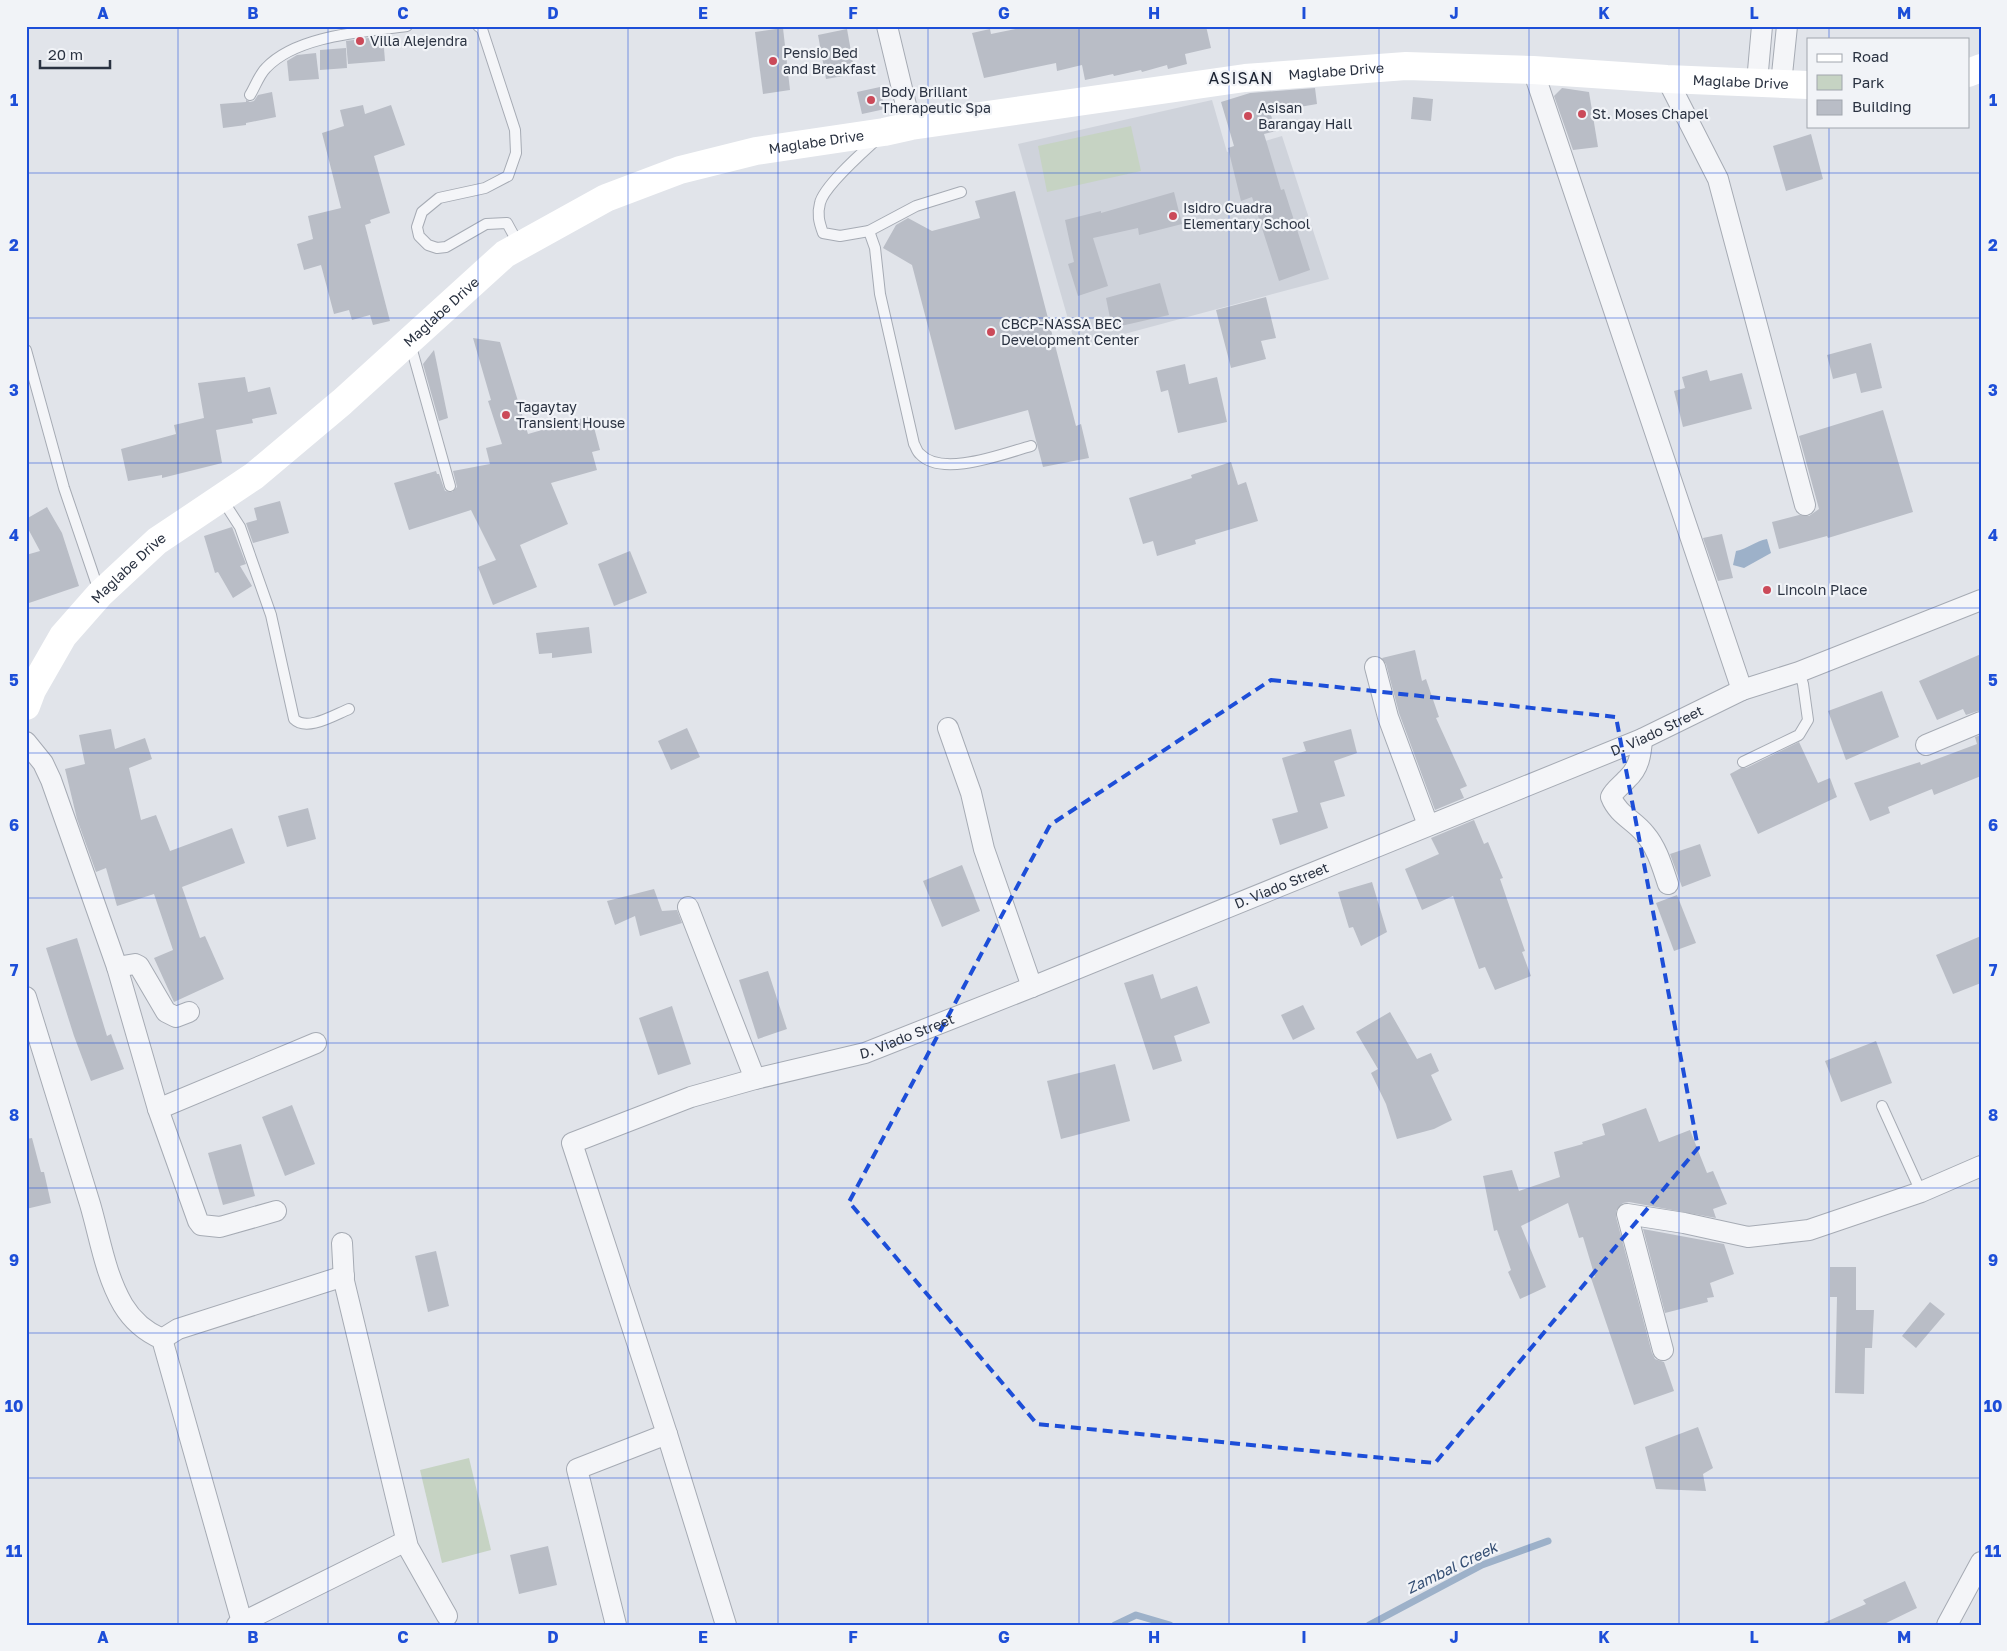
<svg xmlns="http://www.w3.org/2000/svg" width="2007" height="1651" font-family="'Golos Text',sans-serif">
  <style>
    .built { fill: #cfd3db }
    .green { fill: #c6d3c3 }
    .water { fill: #9db1c9 }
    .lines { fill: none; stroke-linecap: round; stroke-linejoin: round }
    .stream { stroke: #9db1c9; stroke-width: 7 }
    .building { fill: #b9bdc6 }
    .service-casing { stroke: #a6abb4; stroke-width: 12 }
    .minor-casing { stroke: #a6abb4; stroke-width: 22 }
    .service { stroke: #f4f5f8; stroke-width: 10 }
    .minor { stroke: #f4f5f8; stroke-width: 20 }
    .secondary { stroke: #fff; stroke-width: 28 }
    .marked { fill: none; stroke: #1d4ed8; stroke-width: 4; stroke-dasharray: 10 6; stroke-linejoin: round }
    .grid { fill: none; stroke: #1d4ed8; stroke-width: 1; stroke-opacity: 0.55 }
    .poi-dot { fill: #cb4a59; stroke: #f1f3f7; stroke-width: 2 }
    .labels { text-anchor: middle; stroke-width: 4.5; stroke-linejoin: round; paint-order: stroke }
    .poi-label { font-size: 14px; fill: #2a3241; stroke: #f1f3f7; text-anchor: start }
    .street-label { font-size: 14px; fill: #2a3241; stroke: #f1f3f7 }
    .water-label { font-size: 15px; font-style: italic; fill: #354f74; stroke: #f1f3f7 }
    .quarter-label { font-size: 16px; letter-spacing: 1px; fill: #1c2332; stroke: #f1f3f7 }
    .neatline { fill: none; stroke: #1d4ed8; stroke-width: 2 }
    .grid-label { font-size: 16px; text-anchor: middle; font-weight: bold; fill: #1d4ed8 }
  </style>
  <rect width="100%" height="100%" fill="#e1e4ea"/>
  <path class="built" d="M1212 100 1227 152 1282 136 1329 279 1076 347 1018 144Z"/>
  <g class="green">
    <path d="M1131 126 1141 171 1047 192 1038 146Z"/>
    <path d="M469 1458 491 1550 442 1563 420 1470Z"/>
  </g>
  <path class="water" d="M1767 539 1771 553 1744 568 1733 565 1736 551C1748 549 1755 541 1767 539Z"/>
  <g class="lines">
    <g class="stream">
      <path d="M1115 1625 1136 1615 1170 1625"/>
      <path d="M1369 1625 1482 1565 1548 1541"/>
    </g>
  </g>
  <g class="building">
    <path d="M1030 26H1206L1211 48 1185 54 1187 64 1168 69 1167 65 1142 72 1141 70 1114 76 1113 74 1085 80 1082 65 1057 71 1056 63 984 78 972 33 990 29 991 34Z"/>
    <path d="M783 28 790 90 763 94 755 32Z"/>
    <path d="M847 29 855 74 826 79 818 35Z"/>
    <path d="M383 36 385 61 348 64 346 41Z"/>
    <path d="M346 48 347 68 320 70V50Z"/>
    <path d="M316 53 319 79 289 81 287 61 297 55Z"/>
    <path d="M880 87 885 109 862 114 857 92Z"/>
    <path d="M1315 88 1317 104 1270 112 1276 131 1264 134 1281 190 1284 189 1310 270 1279 281 1252 197 1241 201 1228 148 1234 146 1221 102 1250 93Z"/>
    <path d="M1562 88 1589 92 1598 147 1573 150 1554 96Z"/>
    <path d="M272 92 276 117 246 123V125L223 128 220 104 246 102V100L250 102 254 101 258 95Z"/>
    <path d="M1413 97 1433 99 1431 121 1411 119Z"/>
    <path d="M363 105 365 114 391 105 405 145 374 156 390 213 370 220 371 223 365 225 390 321 373 325 370 315 352 320 349 310 334 314 321 265 304 270 297 244 313 239 308 216 341 208 322 133 344 126 340 110Z"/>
    <path d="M1811 134 1823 179 1786 191 1773 146Z"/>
    <path d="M1015 191 1076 426 1081 424 1089 458 1043 467 1028 410 955 430 912 265 883 248 896 225 908 218 932 231 980 218 975 201Z"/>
    <path d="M1174 192 1182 224 1139 235 1138 228 1093 238 1108 286 1078 296 1068 264 1074 262 1065 220 1101 211V213Z"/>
    <path d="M1160 283 1169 315 1112 328 1106 298Z"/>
    <path d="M1266 297 1276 338 1261 341 1266 359 1231 368 1216 310Z"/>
    <path d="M473 338 500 342 528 434 591 416 600 450 592 452 597 470 551 483 568 524 520 545 537 587 493 605 478 567 496 560 471 510 409 530 394 483 436 471 437 474H439L445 491 452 492 457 487 453 471 490 464 486 448 502 444 488 401 491 400Z"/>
    <path d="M1871 343 1882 388 1861 393 1856 373 1833 379 1827 355Z"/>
    <path d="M434 350 448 418 439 421 423 364Z"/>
    <path d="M1185 364 1189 384 1217 377 1227 422 1178 433 1168 390 1161 392 1156 371Z"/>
    <path d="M1707 370 1710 381 1742 373 1752 409 1683 427 1674 391 1685 388 1682 377Z"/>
    <path d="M245 377 248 392 270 387 277 414 252 419 253 423 216 430 222 463 162 478V475L128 481 121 449 176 434 174 425 204 418 198 383Z"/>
    <path d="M1883 410 1913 512 1828 538 1827 536 1779 549 1772 522 1799 515 1809 516 1819 509 1799 436Z"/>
    <path d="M1231 462 1238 485 1246 482 1258 521 1195 540 1196 544 1157 556 1153 541 1143 544 1129 498 1192 478 1191 475Z"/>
    <path d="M280 501 289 533 253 543 246 523 257 520 254 508Z"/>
    <path d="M47 507 62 533 79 586 26 604V555L40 551 26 525V519Z"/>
    <path d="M232 527 246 564 240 566 252 586 233 598 218 572 215 573 204 536Z"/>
    <path d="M1722 534 1733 578 1718 581 1703 538Z"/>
    <path d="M630 551 647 593 614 606 598 564Z"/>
    <path d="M589 627 592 653 552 658V653L539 654 536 633Z"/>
    <path d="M1415 650 1422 681 1426 679 1439 717 1436 718 1467 786 1460 789 1464 798 1435 810 1399 713 1386 664 1382 658Z"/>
    <path d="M1981 654V710L1966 715 1963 709 1937 720 1919 681Z"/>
    <path d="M1882 691 1899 737 1846 760 1828 711Z"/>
    <path d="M687 728 700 757 671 770 658 741Z"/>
    <path d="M111 729 115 749 145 738 152 759 129 768 141 820 156 815 170 851 232 828 245 863 182 887 200 938 205 936 224 979 174 1002 154 958 173 950 154 894 117 906 106 868 96 872 77 819 65 769 85 764 79 735Z"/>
    <path d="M1351 729 1357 753 1334 761 1345 796 1320 803 1328 828 1280 845 1272 819 1298 812 1282 758 1306 751 1303 742Z"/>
    <path d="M1981 735V776L1934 795 1932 789 1888 807 1890 813 1870 821 1854 783 1920 762 1921 765 1977 744 1975 737Z"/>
    <path d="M1799 742 1818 783 1830 778 1837 797 1758 834 1730 774 1741 768H1746Z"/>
    <path d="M308 808 316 839 287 847 278 816Z"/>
    <path d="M1474 820 1484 844 1488 842 1503 878 1500 879 1525 951 1522 952 1531 976 1495 990 1485 967 1479 969 1453 896 1422 910 1405 869 1439 854 1431 838Z"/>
    <path d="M1700 844 1711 876 1682 887 1670 854Z"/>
    <path d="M962 865 980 911 942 927 923 881Z"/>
    <path d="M1372 882 1387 932 1361 946 1353 927 1349 928 1338 892Z"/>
    <path d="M654 889 662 911 677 910 682 923 640 936 635 916 615 925 607 901Z"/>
    <path d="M1677 895 1696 943 1674 951 1656 903Z"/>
    <path d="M1981 936V983L1953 994 1936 955Z"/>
    <path d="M77 938 107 1036 111 1034 124 1069 91 1081 74 1036 46 948Z"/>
    <path d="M768 971 787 1029 758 1039 739 980Z"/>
    <path d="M1153 974 1161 999 1197 986 1210 1023 1174 1036 1182 1061 1153 1070 1124 983Z"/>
    <path d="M1303 1005 1315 1029 1293 1040 1281 1015Z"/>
    <path d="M672 1006 691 1064 658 1075 639 1018Z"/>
    <path d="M1390 1012 1417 1059 1431 1053 1439 1071 1431 1075 1452 1120 1434 1129 1397 1139 1386 1104 1371 1073 1378 1069 1356 1032Z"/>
    <path d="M1876 1041 1892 1083 1841 1102 1825 1061Z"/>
    <path d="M1115 1064 1130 1121 1061 1139 1047 1081Z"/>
    <path d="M292 1105 315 1164 285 1176 262 1117Z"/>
    <path d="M1646 1108 1659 1142 1690 1130 1707 1173 1713 1171 1727 1204 1713 1209 1716 1218 1629 1202 1623 1203 1616 1211V1217L1652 1353 1655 1359 1664 1362 1674 1391 1634 1405 1591 1278 1595 1277 1583 1237 1579 1238 1568 1203 1521 1226 1546 1287 1520 1299 1508 1272 1511 1270 1497 1230 1494 1231 1483 1176 1512 1170 1519 1191 1560 1177 1554 1152 1583 1144 1582 1142 1605 1135 1602 1124Z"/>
    <path d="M32 1138 41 1172H44L51 1203 26 1209V1139Z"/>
    <path d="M241 1144 255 1196 223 1205 208 1153Z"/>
    <path d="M1643 1229 1724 1244 1734 1274 1710 1283 1714 1297 1707 1298 1708 1302 1665 1313Z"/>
    <path d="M436 1251 449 1306 428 1312 415 1256Z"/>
    <path d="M1830 1267H1856V1310H1874L1872 1348H1865L1864 1394 1835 1393 1837 1297H1830Z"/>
    <path d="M1930 1302 1945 1314 1916 1348 1902 1336Z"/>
    <path d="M1698 1427 1713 1468 1703 1474 1706 1491 1656 1489 1645 1447Z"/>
    <path d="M548 1546 557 1585 519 1594 510 1555Z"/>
    <path d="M1905 1581 1917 1608 1882 1625H1819L1866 1604 1863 1600Z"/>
  </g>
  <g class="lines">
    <g class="service-casing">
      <g id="service">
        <path d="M478 26 482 29 515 130 516 153 508 176 485 188 439 198 422 212 417 227 419 236 428 245 437 248 446 247 486 224 507 223 519 245"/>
        <path d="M250 95C255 87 259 75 266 68 297 35 364 32 407 26"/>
        <path d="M876 140C863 152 824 186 820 203 817 214 819 222 823 233L840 236 869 231 916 206 961 192"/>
        <path d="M869 231 875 248 880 294 914 444C916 447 917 452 920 454 942 478 1005 453 1031 446"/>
        <path d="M410 343 450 486"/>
        <path d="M26 350 64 488 99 591"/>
        <path d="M222 499 240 527 271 615 294 719C307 732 334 715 349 709"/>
        <path d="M1743 762 1799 735 1808 720 1803 684 1799 672"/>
        <path d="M1882 1106 1921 1192"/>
      </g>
    </g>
    <g class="minor-casing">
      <g id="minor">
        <path d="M887 26 911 126"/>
        <path d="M1533 70 1742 690"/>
        <path d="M1667 79 1718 179 1805 505"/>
        <path d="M1757 82 1762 26"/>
        <path d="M1781 84 1787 26"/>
        <path d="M1375 667 1388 717 1428 825"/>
        <path d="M948 728 971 793 984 849 1032 987"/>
        <path d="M1642 739C1641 755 1639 768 1627 779 1621 786 1615 789 1611 797 1618 815 1634 820 1645 834 1657 848 1662 866 1668 884"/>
        <path d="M26 742 43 763 51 780 117 967 158 1109 198 1221 201 1225 220 1227 276 1211"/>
        <path d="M1926 745 1981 722"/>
        <path d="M688 907 755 1079"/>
        <path d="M117 967 135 964 139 966 166 1012 176 1017 189 1012"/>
        <path d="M26 997C47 1066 68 1135 90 1204 100 1238 105 1274 123 1305 132 1320 146 1332 162 1339L242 1622"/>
        <path d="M158 1109 316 1043"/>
        <path d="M342 1243 344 1281 408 1547 447 1616"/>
        <path d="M162 1339 178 1329 344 1276"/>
        <path d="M1663 1350 1627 1214 1684 1223 1748 1237 1809 1230 1921 1192 1981 1166"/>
        <path d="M237 1625 406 1541"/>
        <path d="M616 1625 577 1469 667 1434"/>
        <path id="s1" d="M726 1625 667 1434 572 1143 691 1097 755 1079 865 1053 1032 987 1642 739 1742 690 1799 672 1981 600"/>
        <path d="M1947 1625 1981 1562"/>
      </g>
    </g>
    <use href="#service" class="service"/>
    <use href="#minor" class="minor"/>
    <g class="secondary">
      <path d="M1968 73 1981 68"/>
      <path id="s2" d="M26 706 32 690 63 636 100 594 157 541 254 476 342 402 505 254 606 198 680 170 756 151 884 132 911 126 1245 78 1406 66 1533 70 1667 79 1808 85"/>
    </g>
  </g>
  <path class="marked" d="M1271 680 1616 717 1698 1148 1435 1463 1037 1424 849 1202 1050 825Z"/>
  <path class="grid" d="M178 26V1625M328 26V1625M478 26V1625M628 26V1625M778 26V1625M928 26V1625M1079 26V1625M1229 26V1625M1379 26V1625M1529 26V1625M1679 26V1625M1829 26V39M1829 126V1625M26 173H1981M26 318H1981M26 463H1981M26 608H1981M26 753H1981M26 898H1981M26 1043H1981M26 1188H1981M26 1333H1981M26 1478H1981"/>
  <g class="poi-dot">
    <circle cx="360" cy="41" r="5"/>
    <circle cx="773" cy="61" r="5"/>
    <circle cx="871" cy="100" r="5"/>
    <circle cx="1582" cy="114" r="5"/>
    <circle cx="1248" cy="116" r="5"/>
    <circle cx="1173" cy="216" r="5"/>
    <circle cx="991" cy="332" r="5"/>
    <circle cx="506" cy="415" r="5"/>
    <circle cx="1767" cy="590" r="5"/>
  </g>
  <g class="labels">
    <g class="poi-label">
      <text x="370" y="46">Villa Alejendra</text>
      <text x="783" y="58">Pensio Bed<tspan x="783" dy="16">and Breakfast</tspan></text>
      <text x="881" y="97">Body Briliant<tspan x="881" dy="16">Therapeutic Spa</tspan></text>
      <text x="1258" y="113">Asisan<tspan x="1258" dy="16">Barangay Hall</tspan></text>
      <text x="1592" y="119">St. Moses Chapel</text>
      <text x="1183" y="213">Isidro Cuadra<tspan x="1183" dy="16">Elementary School</tspan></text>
      <text x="1001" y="329">CBCP-NASSA BEC<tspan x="1001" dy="16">Development Center</tspan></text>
      <text x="516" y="412">Tagaytay<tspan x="516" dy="16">Transient House</tspan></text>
      <text x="1777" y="595">Lincoln Place</text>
    </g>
    <g class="street-label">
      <text dy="5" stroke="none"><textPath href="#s2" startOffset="1524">Maglabe Drive</textPath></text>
      <text dy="5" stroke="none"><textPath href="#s2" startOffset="1929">Maglabe Drive</textPath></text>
      <text dy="5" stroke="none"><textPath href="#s2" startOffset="999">Maglabe Drive</textPath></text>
      <text dy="5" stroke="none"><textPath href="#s2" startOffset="579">Maglabe Drive</textPath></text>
      <text dy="5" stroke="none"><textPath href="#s2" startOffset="174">Maglabe Drive</textPath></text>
      <text dy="5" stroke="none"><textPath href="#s1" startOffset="1668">D. Viado Street</textPath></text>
      <text dy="5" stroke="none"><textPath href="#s1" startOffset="1262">D. Viado Street</textPath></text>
      <text dy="5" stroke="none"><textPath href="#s1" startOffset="858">D. Viado Street</textPath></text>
    </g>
    <g class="water-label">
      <text transform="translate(1452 1568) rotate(-26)" y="5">Zambal Creek</text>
    </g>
    <g class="quarter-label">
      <text x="1241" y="84">ASISAN</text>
    </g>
  </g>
  <rect width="2007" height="1651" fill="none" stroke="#f1f3f7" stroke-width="55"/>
  <rect x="1807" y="38" width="162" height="90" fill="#f1f3f7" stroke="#a1a6ae"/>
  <rect x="1817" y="54" width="25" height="8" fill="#ffffff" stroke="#a1a6ae"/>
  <text x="1852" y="62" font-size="15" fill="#2a3241">Road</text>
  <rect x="1817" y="75" width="25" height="15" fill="#c6d3c3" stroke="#a1a6ae"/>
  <text x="1852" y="88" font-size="15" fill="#2a3241">Park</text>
  <rect x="1817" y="100" width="25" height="15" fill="#b9bdc6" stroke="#a1a6ae"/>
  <text x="1852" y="112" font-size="15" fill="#2a3241">Building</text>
  <path d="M40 60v8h70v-8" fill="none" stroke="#2a3241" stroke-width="2.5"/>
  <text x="48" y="60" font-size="15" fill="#2a3241" stroke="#f1f3f7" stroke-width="4" paint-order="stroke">20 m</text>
  <rect x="28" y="28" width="1952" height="1596" class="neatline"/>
  <g class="grid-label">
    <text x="103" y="19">A</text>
    <text x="253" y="19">B</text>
    <text x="403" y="19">C</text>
    <text x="553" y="19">D</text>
    <text x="703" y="19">E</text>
    <text x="853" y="19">F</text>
    <text x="1004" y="19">G</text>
    <text x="1154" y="19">H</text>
    <text x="1304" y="19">I</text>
    <text x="1454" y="19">J</text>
    <text x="1604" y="19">K</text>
    <text x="1754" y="19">L</text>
    <text x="1904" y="19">M</text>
    <text x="14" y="106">1</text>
    <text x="1993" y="106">1</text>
    <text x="14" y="251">2</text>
    <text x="1993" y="251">2</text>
    <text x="14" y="396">3</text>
    <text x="1993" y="396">3</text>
    <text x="14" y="541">4</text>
    <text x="1993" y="541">4</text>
    <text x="14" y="686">5</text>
    <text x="1993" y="686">5</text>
    <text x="14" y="831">6</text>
    <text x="1993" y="831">6</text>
    <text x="14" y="976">7</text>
    <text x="1993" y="976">7</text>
    <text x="14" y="1121">8</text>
    <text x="1993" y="1121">8</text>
    <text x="14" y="1266">9</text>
    <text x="1993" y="1266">9</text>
    <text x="14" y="1412">10</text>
    <text x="1993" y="1412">10</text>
    <text x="14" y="1557">11</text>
    <text x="1993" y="1557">11</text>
    <text x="103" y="1643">A</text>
    <text x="253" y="1643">B</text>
    <text x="403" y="1643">C</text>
    <text x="553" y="1643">D</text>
    <text x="703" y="1643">E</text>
    <text x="853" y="1643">F</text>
    <text x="1004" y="1643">G</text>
    <text x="1154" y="1643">H</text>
    <text x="1304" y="1643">I</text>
    <text x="1454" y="1643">J</text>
    <text x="1604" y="1643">K</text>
    <text x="1754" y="1643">L</text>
    <text x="1904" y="1643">M</text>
  </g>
</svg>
